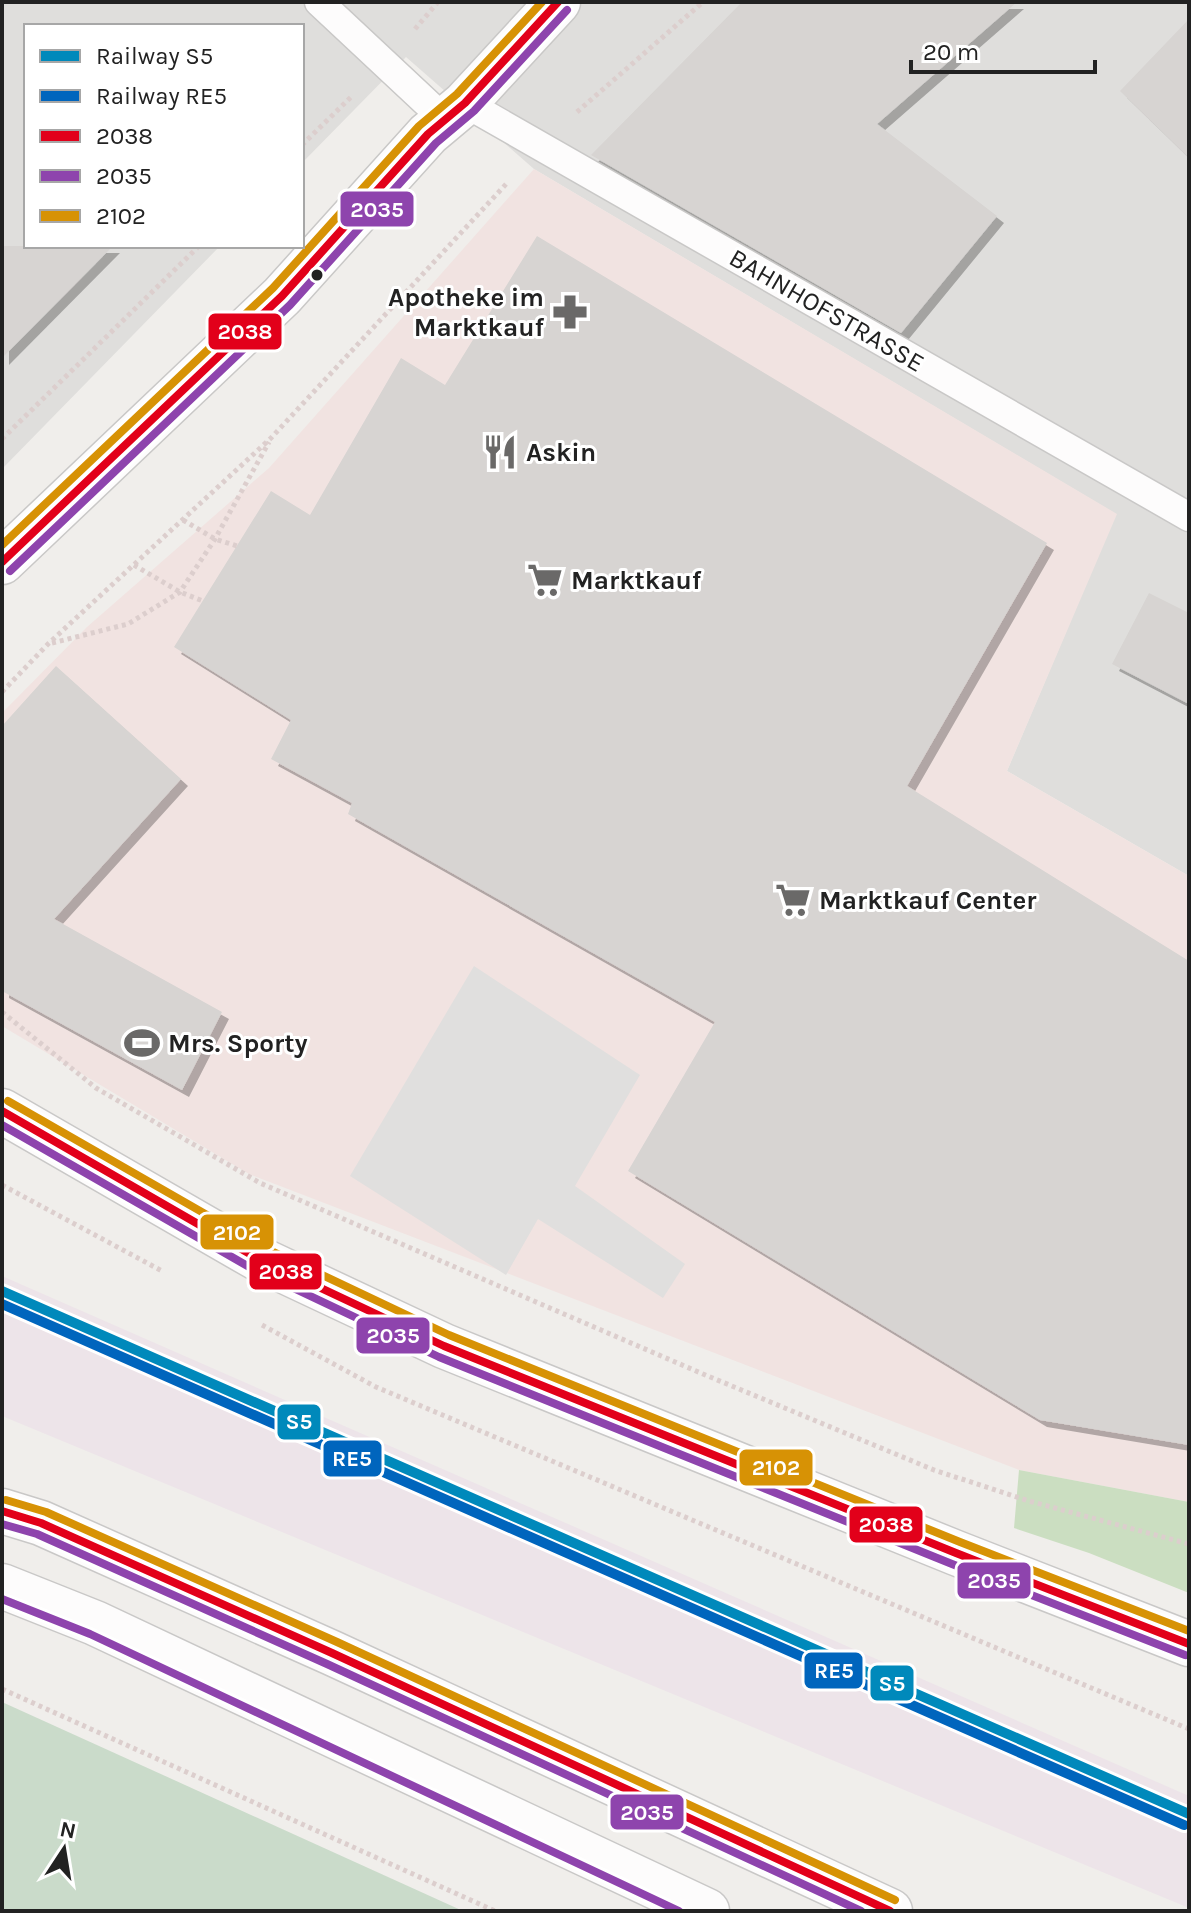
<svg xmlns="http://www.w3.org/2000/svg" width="1191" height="1913" font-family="Karla,sans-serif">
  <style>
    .residential { fill: #dfdedc }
    .commercial { fill: #f1e3e1 }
    .industrial { fill: #ede4e9 }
    .forest { fill: #cbdec1 }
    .cemetery { fill: #cadbca }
    .parking { fill: #e0dfde }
    .building { fill: #d7d4d2; filter: url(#shadow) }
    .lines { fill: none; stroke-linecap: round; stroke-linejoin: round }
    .service-casing { stroke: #c9c8c7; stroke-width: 31 }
    .minor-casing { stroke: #c9c8c7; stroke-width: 47 }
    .tertiary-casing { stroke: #c9c8c7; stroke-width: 47 }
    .path { stroke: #dccecd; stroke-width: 5; stroke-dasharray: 4 4; stroke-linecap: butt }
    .service { stroke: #fdfcfc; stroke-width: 28 }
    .minor { stroke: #fdfcfc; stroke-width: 44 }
    .tertiary { stroke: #fdfcfc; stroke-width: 44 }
    .bus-1-casing { stroke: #fff; stroke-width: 14 }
    .bus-2-casing { stroke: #fff; stroke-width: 14 }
    .bus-3-casing { stroke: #fff; stroke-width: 14 }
    .bus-1 { stroke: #e2001a; stroke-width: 8 }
    .bus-2 { stroke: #8e44ad; stroke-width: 8 }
    .bus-3 { stroke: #d79205; stroke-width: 8 }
    .rail-1-casing { stroke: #fff; stroke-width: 16 }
    .rail-2-casing { stroke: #fff; stroke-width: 16 }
    .rail-1 { stroke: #0089bb; stroke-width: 10 }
    .rail-2 { stroke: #0065bd; stroke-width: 10 }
    .bus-dot { fill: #222; stroke: #fff; stroke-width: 3 }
    .labels { text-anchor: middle; stroke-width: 6; stroke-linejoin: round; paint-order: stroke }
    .poi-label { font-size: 26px; font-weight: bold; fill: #222; stroke: #fff; text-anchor: start }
    .street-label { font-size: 26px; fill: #222; stroke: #fff }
    .line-badge { stroke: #fff; stroke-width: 3 }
    .badge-label { font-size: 22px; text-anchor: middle; font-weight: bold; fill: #fff }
  </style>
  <defs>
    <filter id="shadow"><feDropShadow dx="7" dy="7" stdDeviation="0" flood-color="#0004"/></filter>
  </defs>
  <rect width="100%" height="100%" fill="#f0eeeb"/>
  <path class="residential" d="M2 2H1189V876L1007 771 1116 514 534 169 406 57 302 163V26H26V246H220L2 469Z"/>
  <path class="commercial" d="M534 169 1117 514 1007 771 1189 876V1502L1019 1470 249 1174 2 1026V713L87 627 269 468Z"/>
  <path class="industrial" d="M2 1276 1189 1796V1908L2 1416Z"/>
  <path class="forest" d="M1019 1470 1189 1502V1593L1089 1553 1014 1528Z"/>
  <path class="cemetery" d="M2 1702 463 1911H2Z"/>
  <path class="parking" d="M474 966 640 1075 575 1186 685 1264 663 1298 538 1219 506 1275 350 1176Z"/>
  <g class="building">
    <path d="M742 2H1017L877 124 997 216 901 333 591 155Z"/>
    <path d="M1189 19V158L1120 91Z"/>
    <path d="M537 236 1047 543 907 786 1189 961V1445L1040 1420 628 1171 715 1022 348 814 352 803 271 759 291 720 174 647 271 491 310 515 401 358 445 385Z"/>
    <path d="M2 246H113L2 358Z"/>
    <path d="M1149 593 1189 613V704L1112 664Z"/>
    <path d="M56 666 181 779 54 919 222 1012 182 1090 2 991V726Z"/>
  </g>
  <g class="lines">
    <g class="service-casing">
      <g id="service">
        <path d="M319 2 443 118"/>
        <path d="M465 103 1189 517"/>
      </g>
    </g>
    <g class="minor-casing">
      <g id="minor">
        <path d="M2 562 282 296 428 134 465 103 558 2"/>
        <path d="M2 1111 257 1258 444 1346 956 1553 1189 1644"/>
        <path d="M2 1586 95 1623 707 1911"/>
      </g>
    </g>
    <g class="tertiary-casing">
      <path id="tertiary" d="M2 1511 41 1523 332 1653 890 1911"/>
    </g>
    <g class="path">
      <path d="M415 29 438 2"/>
      <path d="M577 112 703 2"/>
      <path d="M302 145 351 97"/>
      <path d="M2 439 199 246"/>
      <path d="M183 520 215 539 237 546"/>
      <path d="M134 565 180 592 203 601"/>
      <path d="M52 643 128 624 180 592 215 539 269 442"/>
      <path d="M2 692 49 643 271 438 508 182"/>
      <path d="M2 1012 96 1088 260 1183 703 1374 934 1470 1029 1501 1189 1544"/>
      <path d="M2 1185 162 1271"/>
      <path d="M262 1325 376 1387 1189 1729"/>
      <path d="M2 1689 495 1911"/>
    </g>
    <use href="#service" class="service"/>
    <use href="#minor" class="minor"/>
    <use href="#tertiary" class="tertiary"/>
    <g class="bus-1-casing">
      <g id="bus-1">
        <path d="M2 562 282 296 428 134 465 103 558 2"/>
        <path d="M2 1111 257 1258 444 1346 956 1553 1189 1644"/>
        <path d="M2 1511 41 1523 332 1653 890 1911"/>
      </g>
    </g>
    <g class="bus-2-casing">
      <g id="bus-2">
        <path d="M10 571 290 305 436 143 474 111 567 10"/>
        <path d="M2 1125 251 1268 439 1357 952 1564 1185 1655"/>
        <path d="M2 1524 37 1534 327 1664 861 1911"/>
        <path d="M2 1599 90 1634 679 1911"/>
      </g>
    </g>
    <g class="bus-3-casing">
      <g id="bus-3">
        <path d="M2 545 273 288 419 126 457 94 542 2"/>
        <path d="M8 1101 263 1247 449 1335 960 1542 1189 1631"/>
        <path d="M6 1500 46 1512 337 1642 895 1900"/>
      </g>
    </g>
    <use href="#bus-1" class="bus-1"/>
    <use href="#bus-2" class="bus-2"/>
    <use href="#bus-3" class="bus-3"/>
    <g class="rail-1-casing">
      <path id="rail-1" d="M2 1291 1189 1814"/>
    </g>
    <g class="rail-2-casing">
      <path id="rail-2" d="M2 1304 1184 1825"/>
    </g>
    <use href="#rail-1" class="rail-1"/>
    <use href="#rail-2" class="rail-2"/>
  </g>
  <defs>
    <g id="pharmacy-bare" transform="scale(2.76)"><path d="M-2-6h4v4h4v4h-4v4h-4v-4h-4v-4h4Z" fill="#6a6968" stroke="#fff" stroke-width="2.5" paint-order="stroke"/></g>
    <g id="restaurant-bare" transform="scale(2.76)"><path d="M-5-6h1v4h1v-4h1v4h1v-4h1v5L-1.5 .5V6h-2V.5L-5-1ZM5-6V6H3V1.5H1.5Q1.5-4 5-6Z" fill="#6a6968" stroke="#fff" stroke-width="2.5" paint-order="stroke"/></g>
    <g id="supermarket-bare" transform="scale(2.76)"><path d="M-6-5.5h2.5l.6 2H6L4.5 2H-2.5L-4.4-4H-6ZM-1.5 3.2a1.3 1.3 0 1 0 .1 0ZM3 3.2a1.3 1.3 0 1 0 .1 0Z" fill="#6a6968" stroke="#fff" stroke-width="2.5" paint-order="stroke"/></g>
    <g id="stadium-bare" transform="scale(2.76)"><path d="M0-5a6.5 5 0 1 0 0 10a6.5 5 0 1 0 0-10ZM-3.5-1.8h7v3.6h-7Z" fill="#6a6968" stroke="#fff" stroke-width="2.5" paint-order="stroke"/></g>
  </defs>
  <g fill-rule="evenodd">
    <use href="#pharmacy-bare" x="570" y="312"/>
    <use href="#restaurant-bare" x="500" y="452"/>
    <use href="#supermarket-bare" x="545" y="580"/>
    <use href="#supermarket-bare" x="793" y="900"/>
    <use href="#stadium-bare" x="142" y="1043"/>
  </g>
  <circle class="bus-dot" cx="317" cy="275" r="7"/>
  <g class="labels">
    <g class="poi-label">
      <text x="544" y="306" text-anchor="end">Apotheke im<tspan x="544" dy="30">Marktkauf</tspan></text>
      <text x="526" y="461">Askin</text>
      <text x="571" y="589">Marktkauf</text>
      <text x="819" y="909">Marktkauf Center</text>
      <text x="168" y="1052">Mrs. Sporty</text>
    </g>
    <g class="street-label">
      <text transform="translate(827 310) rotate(30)" y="9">BAHNHOFSTRASSE</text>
    </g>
  </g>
  <g class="line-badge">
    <rect x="339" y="190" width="76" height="38" rx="8" fill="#8e44ad"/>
    <rect x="207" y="312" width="76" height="39" rx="8" fill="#e2001a"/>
    <rect x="199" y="1213" width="76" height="38" rx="8" fill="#d79205"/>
    <rect x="248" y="1252" width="75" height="39" rx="8" fill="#e2001a"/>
    <rect x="355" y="1316" width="76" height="39" rx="8" fill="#8e44ad"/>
    <rect x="276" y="1403" width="46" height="38" rx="8" fill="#0089bb"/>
    <rect x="322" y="1439" width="61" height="39" rx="8" fill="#0065bd"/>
    <rect x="738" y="1448" width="76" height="39" rx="8" fill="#d79205"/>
    <rect x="848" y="1505" width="76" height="39" rx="8" fill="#e2001a"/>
    <rect x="956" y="1561" width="76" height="39" rx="8" fill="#8e44ad"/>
    <rect x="803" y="1651" width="61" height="39" rx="8" fill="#0065bd"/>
    <rect x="869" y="1664" width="46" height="38" rx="8" fill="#0089bb"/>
    <rect x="609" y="1793" width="76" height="38" rx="8" fill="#8e44ad"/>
  </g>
  <g class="badge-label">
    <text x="377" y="217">2035</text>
    <text x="245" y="339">2038</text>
    <text x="237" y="1240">2102</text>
    <text x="286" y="1279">2038</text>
    <text x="393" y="1343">2035</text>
    <text x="299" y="1429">S5</text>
    <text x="352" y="1466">RE5</text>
    <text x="776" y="1475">2102</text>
    <text x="886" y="1532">2038</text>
    <text x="994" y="1588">2035</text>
    <text x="834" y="1678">RE5</text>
    <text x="892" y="1691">S5</text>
    <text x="647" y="1820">2035</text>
  </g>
  <rect width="1191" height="1913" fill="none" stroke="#222222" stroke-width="8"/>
  <rect x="24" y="24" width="280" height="224" fill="#ffffff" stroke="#a7a7a7" stroke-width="2"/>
  <rect x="40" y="50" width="40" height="12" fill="#0089bb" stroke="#a7a7a7" stroke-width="2"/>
  <text x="96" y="64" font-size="24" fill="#222222">Railway S5</text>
  <rect x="40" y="90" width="40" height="12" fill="#0065bd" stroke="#a7a7a7" stroke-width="2"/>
  <text x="96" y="104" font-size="24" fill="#222222">Railway RE5</text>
  <rect x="40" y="130" width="40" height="12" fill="#e2001a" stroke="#a7a7a7" stroke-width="2"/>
  <text x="96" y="144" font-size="24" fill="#222222">2038</text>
  <rect x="40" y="170" width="40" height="12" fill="#8e44ad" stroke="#a7a7a7" stroke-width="2"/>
  <text x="96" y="184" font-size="24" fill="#222222">2035</text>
  <rect x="40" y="210" width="40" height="12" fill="#d79205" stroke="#a7a7a7" stroke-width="2"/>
  <text x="96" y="224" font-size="24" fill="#222222">2102</text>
  <g transform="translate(64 1849) rotate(12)" stroke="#ffffff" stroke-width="6" paint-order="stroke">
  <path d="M0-6L14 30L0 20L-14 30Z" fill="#222222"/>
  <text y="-12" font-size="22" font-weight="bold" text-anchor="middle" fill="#222222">N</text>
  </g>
  <path d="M911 60v12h184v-12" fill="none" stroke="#222222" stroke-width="4"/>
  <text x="923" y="60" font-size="24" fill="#222222" stroke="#ffffff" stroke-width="6" paint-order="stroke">20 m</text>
</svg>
